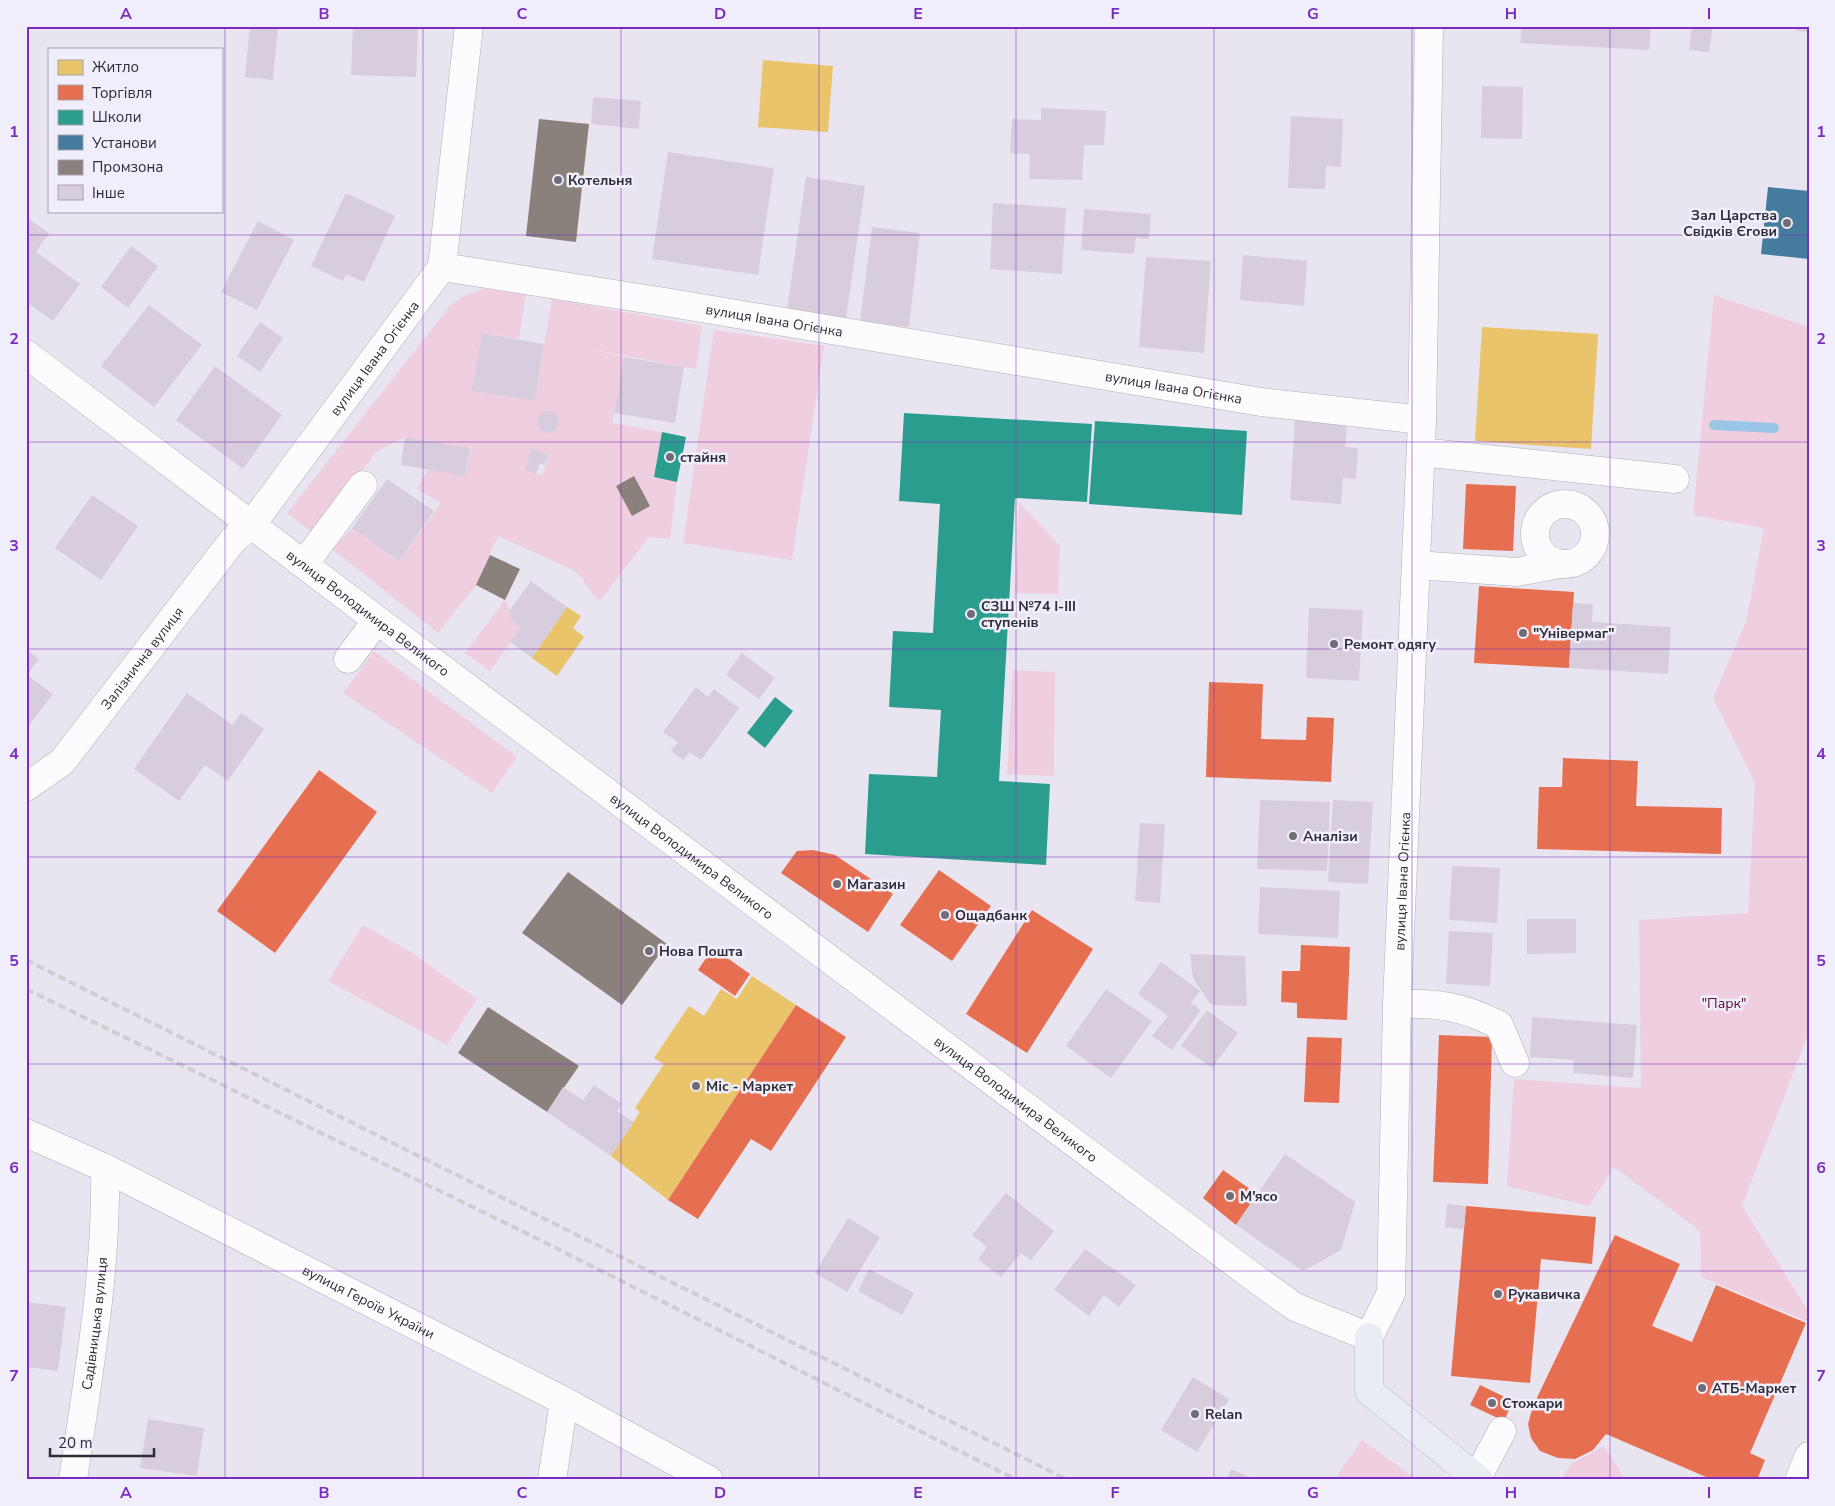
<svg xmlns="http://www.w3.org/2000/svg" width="1835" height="1506" font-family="'Nunito Sans',sans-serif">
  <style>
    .green { fill: #efcee0; fill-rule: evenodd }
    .homes { fill: #e9c46a }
    .shops { fill: #e76f51 }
    .schools { fill: #2a9d8f }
    .public { fill: #457b9d }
    .industry { fill: #8a817c }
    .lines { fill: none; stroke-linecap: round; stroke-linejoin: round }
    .stream { stroke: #99c6e6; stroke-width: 10 }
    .building { fill: #d8cddc }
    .minor-casing { stroke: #b0aeb8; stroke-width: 29 }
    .major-casing { stroke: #afb1bf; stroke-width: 29 }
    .minor { stroke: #fcfbfd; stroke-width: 28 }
    .major { stroke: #eaecf3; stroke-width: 28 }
    .rail { stroke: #cfcfd2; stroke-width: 4; stroke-dasharray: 8 4; stroke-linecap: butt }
    .grid { fill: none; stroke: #7b2cbf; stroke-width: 1; stroke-opacity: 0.55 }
    .poi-dot { fill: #706d77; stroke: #f1eefc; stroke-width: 2 }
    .labels { text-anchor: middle; stroke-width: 5; stroke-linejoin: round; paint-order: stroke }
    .poi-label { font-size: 14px; font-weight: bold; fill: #2f2d36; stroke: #f1eefc; text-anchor: start }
    .street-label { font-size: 14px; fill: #2f2d36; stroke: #f1eefc }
    .park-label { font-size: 14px; fill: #5a0835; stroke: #f1eefc }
    .neatline { fill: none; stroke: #7b2cbf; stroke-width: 2 }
    .grid-label { font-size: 16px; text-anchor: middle; font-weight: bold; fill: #7b2cbf }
  </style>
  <rect width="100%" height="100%" fill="#e8e5f1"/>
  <g class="green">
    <path d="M484 289 526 294 519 339 483 333 473 391 535 401 552 299 702 326 696 369 590 349 624 357 612 423 662 432 654 477 677 482 670 539 649 537 599 602 580 576 573 570 498 536 476 585 438 633 332 549 352 528 399 561 441 503 417 489 428 469 465 476 471 446 470 448 405 437 376 452 315 535 287 513 450 306 463 296ZM531 449 548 455 543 475 525 470Z"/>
    <path d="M1714 295 1809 327V1032L1742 1206 1809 1312V1322L1701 1277 1700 1231 1614 1167 1589 1206 1507 1186 1514 1079 1641 1088 1639 920 1748 913 1755 783 1713 698 1746 621 1764 528 1693 515Z"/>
    <path d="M714 330 824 346 792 560 683 543Z"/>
    <path d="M1019 502 1060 546 1058 594 1015 593Z"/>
    <path d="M505 600 510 610 511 620 521 627 490 671 465 653Z"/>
    <path d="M374 651 517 757 492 793 343 693Z"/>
    <path d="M1013 670 1055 672 1054 776 1007 774Z"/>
    <path d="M363 925 409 951 477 999 447 1045 328 981Z"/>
    <path d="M1362 1440 1417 1480H1334Z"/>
    <path d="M1604 1446 1626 1480H1560L1571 1464Z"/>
  </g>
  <g class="homes">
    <path d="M763 60 833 66 828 132 758 127Z"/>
    <path d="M1482 327 1598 334 1591 449 1475 441Z"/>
    <path d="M567 607 581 616 573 628 584 637 557 676 532 658Z"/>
    <path d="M752 976 796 1005 668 1200 611 1156 640 1112 635 1108 664 1064 654 1058 689 1006 704 1016 721 989 737 999Z"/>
  </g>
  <g class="shops">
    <path d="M1466 484 1516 486 1513 551 1463 549Z"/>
    <path d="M1479 586 1574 592 1569 668 1474 663Z"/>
    <path d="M1209 682 1263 684 1261 739 1306 740 1307 717 1334 718 1331 782 1206 777Z"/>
    <path d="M1563 758 1638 761 1636 806 1722 808 1721 854 1537 849 1539 787H1562Z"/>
    <path d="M319 770 377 812 275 953 217 911Z"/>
    <path d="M813 850 835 855 893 894 868 932 781 873 797 851Z"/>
    <path d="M939 870 991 906 952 961 900 925Z"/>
    <path d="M1032 910 1093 949 1027 1053 966 1014Z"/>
    <path d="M1301 945 1350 947 1347 1020 1297 1018V1003L1281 1002 1282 971H1300Z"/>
    <path d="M713 948 750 974 735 996 698 970Z"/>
    <path d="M796 1005 846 1037 771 1151 751 1139 698 1219 668 1200Z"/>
    <path d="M1439 1035 1492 1037 1488 1184 1433 1182Z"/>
    <path d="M1307 1037 1342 1038 1339 1103 1304 1102Z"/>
    <path d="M1223 1170 1257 1194 1236 1225 1203 1198Z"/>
    <path d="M1466 1206 1596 1217 1592 1264 1541 1259 1530 1383 1451 1376Z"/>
    <path d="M1615 1235 1680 1264 1652 1326 1692 1342 1716 1285 1806 1323 1750 1453 1765 1460 1757 1480H1713L1606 1434 1593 1450 1575 1459 1558 1458 1540 1451 1531 1438 1528 1424 1533 1406Z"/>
    <path d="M1480 1385 1513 1401 1504 1421 1470 1405Z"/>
  </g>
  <g class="schools">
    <path d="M904 413 1092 424 1087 502 1015 498 999 781 1050 784 1046 865 865 854 869 774 937 777 941 710 889 707 893 631 933 633 940 504 899 501Z"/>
    <path d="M1095 421 1247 431 1242 515 1089 504Z"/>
    <path d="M662 432 686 437 677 482 654 477Z"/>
    <path d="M775 697 793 711 765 748 747 733Z"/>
  </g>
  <path class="public" d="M1768 187 1809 191V259L1761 254Z"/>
  <g class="industry">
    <path d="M539 119 589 124 576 242 526 236Z"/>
    <path d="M634 476 650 506 632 516 616 486Z"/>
    <path d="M490 555 520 569 505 600 476 585Z"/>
    <path d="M568 872 667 944 622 1005 522 933Z"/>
    <path d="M488 1007 579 1066 547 1112 458 1053Z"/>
  </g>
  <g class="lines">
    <path class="stream" d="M1714 425 1774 428"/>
  </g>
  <g class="building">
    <path d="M250 26H278L273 80 245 77Z"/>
    <path d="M353 26H418L416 77 351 75Z"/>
    <path d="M1522 26H1651L1649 50 1520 43Z"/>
    <path d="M1692 26H1713L1709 52 1689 50Z"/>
    <path d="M1797 26H1809V32L1796 31Z"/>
    <path d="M1482 86 1523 87 1522 139 1481 138Z"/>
    <path d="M593 97 641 101 639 129 591 124Z"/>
    <path d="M1041 108 1106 111 1104 145H1084L1082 180 1029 179 1030 154 1010 153 1012 119 1041 120Z"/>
    <path d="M1291 116 1343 119 1341 167 1326 166 1325 189 1288 188Z"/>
    <path d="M668 152 774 168 758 275 652 259Z"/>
    <path d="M806 177 865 186 845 325 786 317Z"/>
    <path d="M346 193 395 216 364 282 346 274 343 281 311 266Z"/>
    <path d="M993 203 1066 208 1062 274 990 269Z"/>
    <path d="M1084 209 1151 214 1149 239 1136 238 1134 254 1081 250Z"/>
    <path d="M26 217 49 233 36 252 80 284 53 321 26 302Z"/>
    <path d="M258 221 294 240 257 310 221 292Z"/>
    <path d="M872 227 920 233 909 327 860 321Z"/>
    <path d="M131 246 158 266 128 308 101 287Z"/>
    <path d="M1243 255 1307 261 1304 306 1240 300Z"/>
    <path d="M1146 257 1211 261 1204 353 1139 347Z"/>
    <path d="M149 305 202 345 154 407 101 366Z"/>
    <path d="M260 322 283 338 260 372 237 356Z"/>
    <path d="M482 333 544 344 535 401 472 391Z"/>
    <path d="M624 357 684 367 675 423 614 413Z"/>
    <path d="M215 366 282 415 243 469 176 420Z"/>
    <circle cx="548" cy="422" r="11"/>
    <path d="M1295 419 1347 423 1345 447 1358 448 1356 479 1343 478 1341 504 1290 500Z"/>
    <path d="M405 437 470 448 465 476 401 465Z"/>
    <path d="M531 449 548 455 544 465 540 463 536 474 525 470Z"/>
    <path d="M387 479 434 511 399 561 352 528Z"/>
    <path d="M92 495 138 526 101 580 55 548Z"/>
    <path d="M531 581 567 607 532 658 510 642 521 627 511 620 510 610Z"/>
    <path d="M1573 603 1593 604 1592 622 1671 627 1668 674 1569 668Z"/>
    <path d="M1309 608 1363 610 1359 681 1306 678Z"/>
    <path d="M26 650 39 659 27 675 53 694 30 724 26 722Z"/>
    <path d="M742 653 775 678 759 699 726 675Z"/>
    <path d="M696 687 708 697 714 689 739 708 701 760 690 752 683 760 671 751 678 742 663 732Z"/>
    <path d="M187 693 233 725 241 713 264 729 228 781 205 765 179 801 134 769Z"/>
    <path d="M1260 800 1330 802 1327 871 1257 869Z"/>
    <path d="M1333 800 1373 802 1368 884 1328 882Z"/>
    <path d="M1140 823 1165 824 1160 903 1135 901Z"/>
    <path d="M1452 866 1500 868 1497 923 1449 920Z"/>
    <path d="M1260 887 1340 891 1338 938 1258 934Z"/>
    <path d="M1527 919H1576V953L1527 954Z"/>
    <path d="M1449 931 1493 933 1490 986 1446 984Z"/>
    <path d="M1190 954 1245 956 1247 1006 1211 1005 1193 978Z"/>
    <path d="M1161 962 1200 991 1191 1003 1201 1010 1172 1050 1152 1036 1168 1016 1138 994Z"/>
    <path d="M1106 989 1152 1021 1111 1078 1066 1046Z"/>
    <path d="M1207 1010 1238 1033 1212 1068 1181 1046Z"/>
    <path d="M1532 1017 1637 1025 1633 1078 1573 1073 1574 1060 1530 1057Z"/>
    <path d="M594 1085 622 1104 617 1111 634 1122 611 1156 547 1112 563 1087 583 1100Z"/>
    <path d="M1285 1154 1355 1202 1341 1250 1303 1271 1236 1225Z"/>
    <path d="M1006 1193 1054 1231 1031 1260 1021 1253 1001 1277 978 1259 987 1247 972 1235Z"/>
    <path d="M1447 1204 1466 1206 1464 1229 1445 1227Z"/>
    <path d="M848 1218 880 1237 847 1292 815 1273Z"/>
    <path d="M1085 1249 1136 1285 1119 1307 1104 1295 1089 1316 1054 1290Z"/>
    <path d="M869 1269 914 1293 902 1315 858 1291Z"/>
    <path d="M26 1302 66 1307 58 1371 26 1367Z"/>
    <path d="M1193 1377 1229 1399 1197 1452 1161 1430Z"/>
    <path d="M148 1419 204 1428 197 1476 140 1468Z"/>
    <path d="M1231 1469 1257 1480H1226Z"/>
  </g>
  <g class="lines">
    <g class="minor-casing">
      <g id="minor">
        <path d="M442 267 469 26"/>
        <path id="s1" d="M26 354 377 620 1252 1276 1295 1307 1369 1337 1391 1293 1397 1004 1422 420 1429 26"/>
        <path d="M1421 452 1675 479"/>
        <circle cx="1565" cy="534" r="30"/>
        <path d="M304 564 363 485"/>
        <path d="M1416 565 1517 572 1560 564"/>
        <path d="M348 659 377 620"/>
        <path id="s2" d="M26 787 62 762 233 540 252 524 442 267 665 302 1261 402 1422 420"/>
        <path d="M1397 1004C1438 1003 1462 1006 1499 1025L1515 1063"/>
        <path id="s3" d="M26 1133 105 1168 564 1401 709 1480"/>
        <path d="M1477 1478 1502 1431"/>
        <path id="s4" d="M73 1480C88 1376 107 1273 105 1168"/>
        <path d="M552 1480 564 1401"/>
        <path d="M1799 1480 1809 1456"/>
      </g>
    </g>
    <g class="major-casing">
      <path id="major" d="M1369 1337V1391L1479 1480"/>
    </g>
    <use href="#minor" class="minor"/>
    <use href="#major" class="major"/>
    <g class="rail">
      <path d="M26 960 1068 1480"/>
      <path d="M26 989 534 1237 1017 1480"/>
    </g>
  </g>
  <path class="grid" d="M225 26V1480M423 26V1480M621 26V1480M819 26V1480M1016 26V1480M1214 26V1480M1412 26V1480M1610 26V1480M26 235H1809M26 442H1809M26 649H1809M26 857H1809M26 1064H1809M26 1271H1809"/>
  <g class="poi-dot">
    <circle cx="558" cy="180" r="5"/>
    <circle cx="1787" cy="223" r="5"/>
    <circle cx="670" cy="457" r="5"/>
    <circle cx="971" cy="614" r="5"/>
    <circle cx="1523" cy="633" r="5"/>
    <circle cx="1334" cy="644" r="5"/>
    <circle cx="1293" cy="836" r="5"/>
    <circle cx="837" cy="884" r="5"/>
    <circle cx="945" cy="915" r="5"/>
    <circle cx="649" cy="951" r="5"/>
    <circle cx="696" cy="1086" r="5"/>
    <circle cx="1230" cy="1196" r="5"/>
    <circle cx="1498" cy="1294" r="5"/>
    <circle cx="1702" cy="1388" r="5"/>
    <circle cx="1492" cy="1403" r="5"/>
    <circle cx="1195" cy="1414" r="5"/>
  </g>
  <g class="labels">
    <g class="poi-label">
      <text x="568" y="185">Котельня</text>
      <text x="1777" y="220" text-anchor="end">Зал Царства<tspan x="1777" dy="16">Свідків Єгови</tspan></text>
      <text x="680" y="462">стайня</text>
      <text x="981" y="611">СЗШ №74 І-ІІІ<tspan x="981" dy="16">ступенів</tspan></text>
      <text x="1533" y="638">"Універмаг"</text>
      <text x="1344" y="649">Ремонт одягу</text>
      <text x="1303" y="841">Аналізи</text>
      <text x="847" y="889">Магазин</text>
      <text x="955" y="920">Ощадбанк</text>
      <text x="659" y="956">Нова Пошта</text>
      <text x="706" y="1091">Міс - Маркет</text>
      <text x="1240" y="1201">М'ясо</text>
      <text x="1508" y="1299">Рукавичка</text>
      <text x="1712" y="1393">АТБ-Маркет</text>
      <text x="1502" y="1408">Стожари</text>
      <text x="1205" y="1419">Relan</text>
    </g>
    <g class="street-label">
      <text dy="5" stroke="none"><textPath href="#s2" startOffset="1005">вулиця Івана Огієнка</textPath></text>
      <text dy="5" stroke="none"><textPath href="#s2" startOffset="555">вулиця Івана Огієнка</textPath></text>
      <text dy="5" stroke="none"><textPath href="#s2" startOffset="1410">вулиця Івана Огієнка</textPath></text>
      <text dy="5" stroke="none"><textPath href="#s1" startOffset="429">вулиця Володимира Великого</textPath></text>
      <text dy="5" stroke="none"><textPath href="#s2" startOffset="175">Залізнична вулиця</textPath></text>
      <text dy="5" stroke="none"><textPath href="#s1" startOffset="834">вулиця Володимира Великого</textPath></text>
      <text dy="5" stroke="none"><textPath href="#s1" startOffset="2128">вулиця Івана Огієнка</textPath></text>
      <text dy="5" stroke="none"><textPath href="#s1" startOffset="1239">вулиця Володимира Великого</textPath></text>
      <text dy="5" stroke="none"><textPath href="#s3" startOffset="382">вулиця Героїв України</textPath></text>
      <text dy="5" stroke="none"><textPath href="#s4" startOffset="158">Садівницька вулиця</textPath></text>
    </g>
    <g class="park-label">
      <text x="1724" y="1008">"Парк"</text>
    </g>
  </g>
  <rect width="1835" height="1506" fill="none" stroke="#f1eefc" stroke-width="55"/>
  <rect x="48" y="48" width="175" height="165" fill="#f1eefc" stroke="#a3a1ad"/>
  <rect x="58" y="60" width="25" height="15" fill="#e9c46a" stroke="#a3a1ad"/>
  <text x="92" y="72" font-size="15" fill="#2f2d36">Житло</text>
  <rect x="58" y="85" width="25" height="15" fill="#e76f51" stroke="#a3a1ad"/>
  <text x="92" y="98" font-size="15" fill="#2f2d36">Торгівля</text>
  <rect x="58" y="110" width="25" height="15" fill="#2a9d8f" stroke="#a3a1ad"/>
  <text x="92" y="122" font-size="15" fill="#2f2d36">Школи</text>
  <rect x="58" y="135" width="25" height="15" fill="#457b9d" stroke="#a3a1ad"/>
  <text x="92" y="148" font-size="15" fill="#2f2d36">Установи</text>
  <rect x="58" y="160" width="25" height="15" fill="#8a817c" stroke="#a3a1ad"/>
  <text x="92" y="172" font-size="15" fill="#2f2d36">Промзона</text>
  <rect x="58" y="185" width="25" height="15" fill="#d8cddc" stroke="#a3a1ad"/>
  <text x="92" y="198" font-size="15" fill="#2f2d36">Інше</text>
  <path d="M50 1448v8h104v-8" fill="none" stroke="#2f2d36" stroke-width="2.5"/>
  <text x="58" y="1448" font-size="15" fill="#2f2d36" stroke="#f1eefc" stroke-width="4" paint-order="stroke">20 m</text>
  <rect x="28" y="28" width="1780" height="1450" class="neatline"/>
  <g class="grid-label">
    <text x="126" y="19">A</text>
    <text x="324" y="19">B</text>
    <text x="522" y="19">C</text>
    <text x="720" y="19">D</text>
    <text x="918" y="19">E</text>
    <text x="1115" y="19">F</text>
    <text x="1313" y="19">G</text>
    <text x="1511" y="19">H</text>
    <text x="1709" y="19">I</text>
    <text x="14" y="137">1</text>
    <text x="1821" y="137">1</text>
    <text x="14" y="344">2</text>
    <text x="1821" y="344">2</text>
    <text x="14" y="551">3</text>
    <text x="1821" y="551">3</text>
    <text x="14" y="759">4</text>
    <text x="1821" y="759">4</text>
    <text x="14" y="966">5</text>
    <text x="1821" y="966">5</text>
    <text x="14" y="1173">6</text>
    <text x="1821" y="1173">6</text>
    <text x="14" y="1381">7</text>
    <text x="1821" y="1381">7</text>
    <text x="126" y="1498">A</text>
    <text x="324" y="1498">B</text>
    <text x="522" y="1498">C</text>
    <text x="720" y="1498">D</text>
    <text x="918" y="1498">E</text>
    <text x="1115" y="1498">F</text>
    <text x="1313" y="1498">G</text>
    <text x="1511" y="1498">H</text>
    <text x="1709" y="1498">I</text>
  </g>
</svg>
